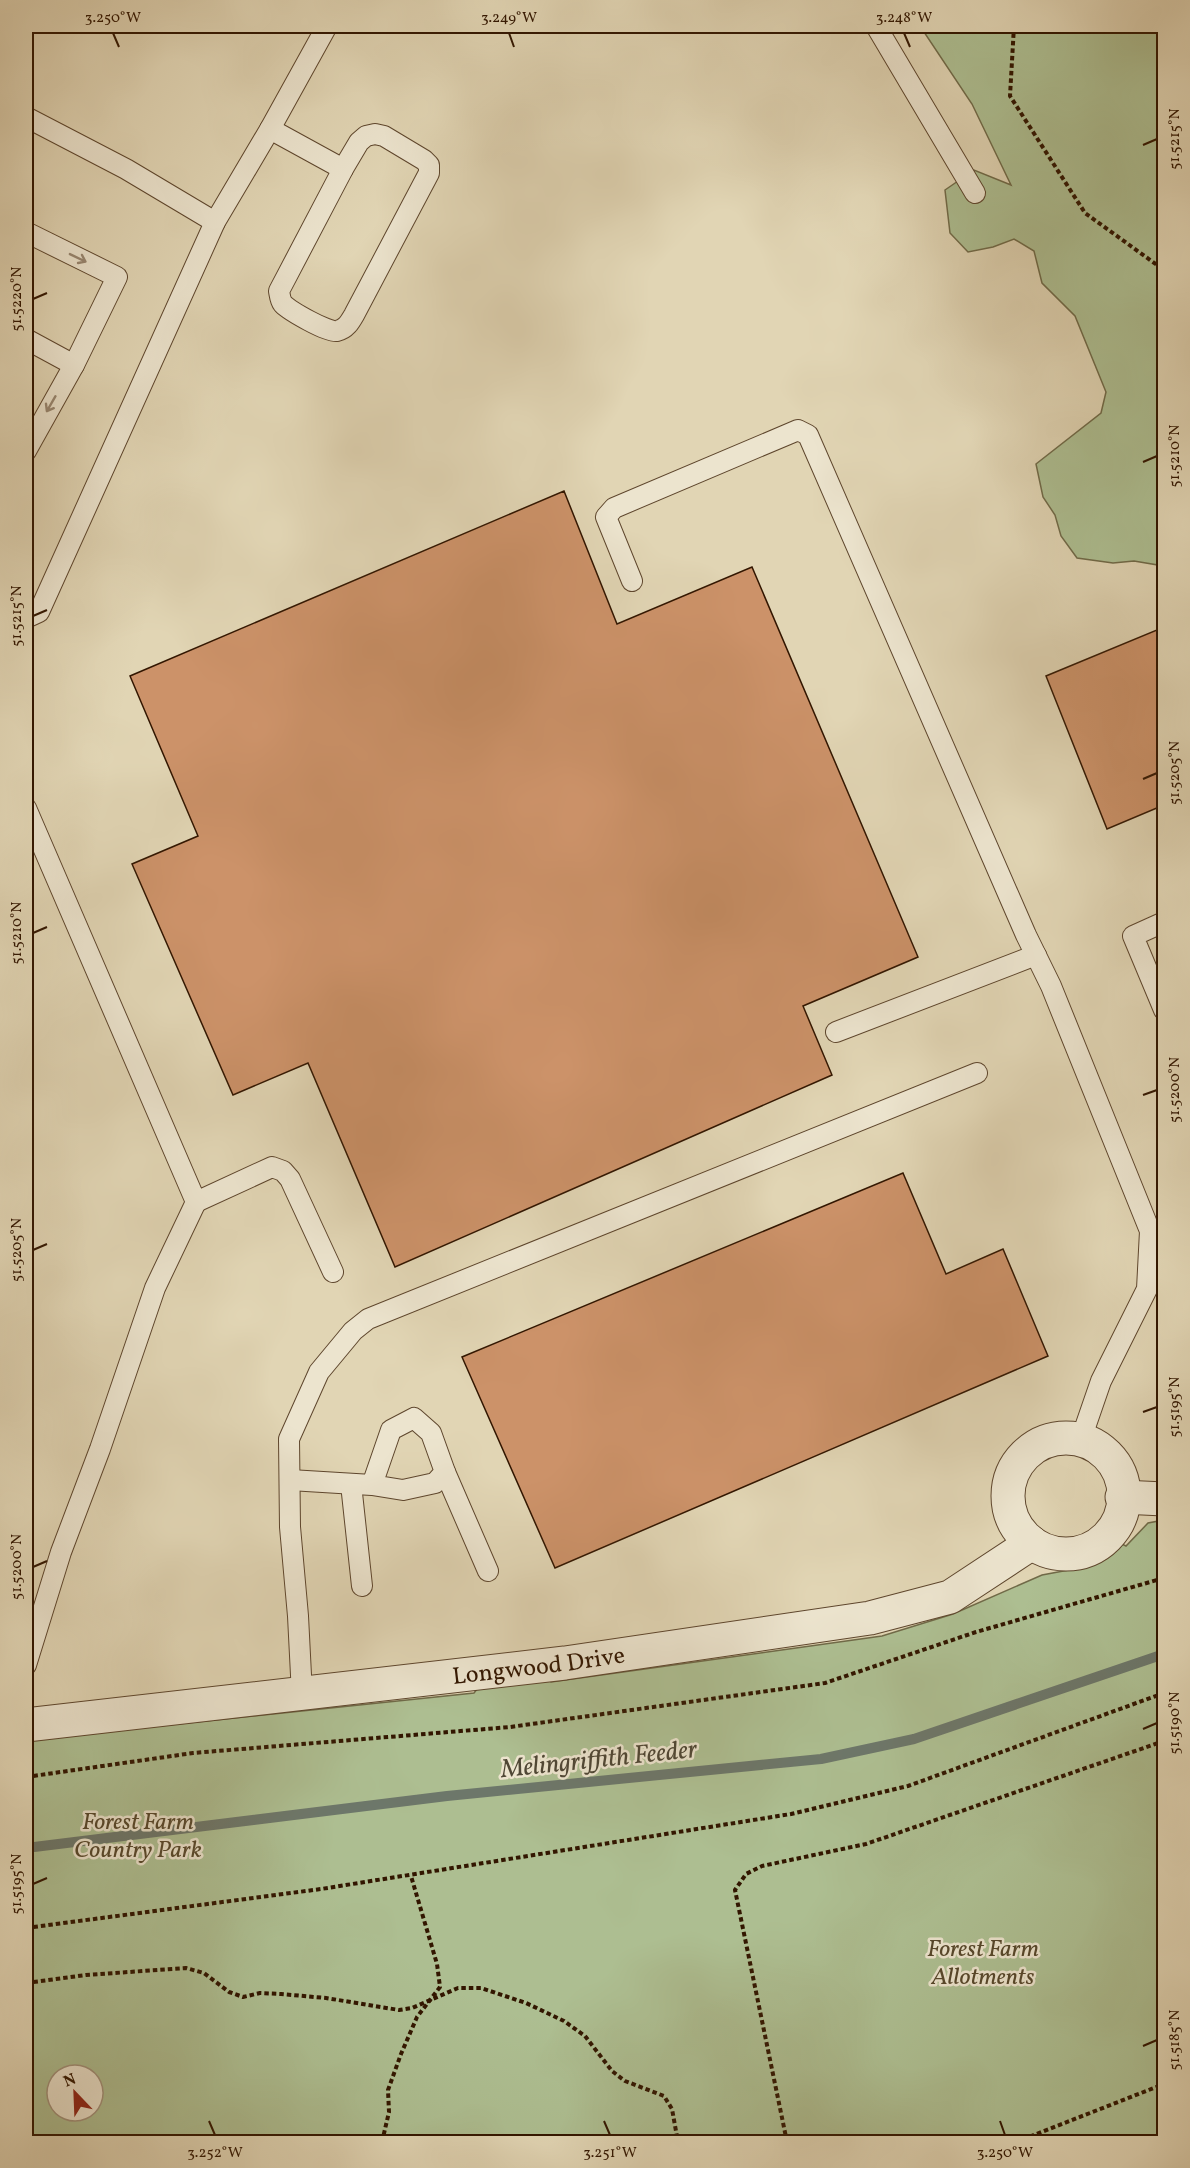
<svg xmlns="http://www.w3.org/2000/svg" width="1190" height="2168" font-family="Vollkorn,serif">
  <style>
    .green { fill: #adbe91; stroke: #706a48; stroke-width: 1.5; fill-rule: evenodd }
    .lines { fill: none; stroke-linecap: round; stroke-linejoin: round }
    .stream { stroke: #6d776a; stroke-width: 10 }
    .building { fill: #cc9269; stroke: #321600; stroke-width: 1.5 }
    .service-casing { stroke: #5e462d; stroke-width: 22 }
    .minor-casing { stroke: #5e462d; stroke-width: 35 }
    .path { stroke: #321600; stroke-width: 4; stroke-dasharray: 4.5 3; stroke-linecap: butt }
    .service { stroke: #ece4ce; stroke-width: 20 }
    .minor { stroke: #ece4ce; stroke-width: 33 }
    .oneway { stroke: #988771 }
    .ticks { fill: none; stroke: #321600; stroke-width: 2 }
    .labels { text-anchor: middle; stroke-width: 5; stroke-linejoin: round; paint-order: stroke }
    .street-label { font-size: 24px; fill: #321600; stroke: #ece4ce }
    .park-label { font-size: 24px; font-style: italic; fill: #57482c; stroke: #ece4ce }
    .water-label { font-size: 26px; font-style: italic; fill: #4f4735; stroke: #ece4ce }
    .neatline { fill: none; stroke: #321600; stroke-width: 2 }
    .ticks-label { font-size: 15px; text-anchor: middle; fill: #321600 }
  </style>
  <rect width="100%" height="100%" fill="#e1d5b4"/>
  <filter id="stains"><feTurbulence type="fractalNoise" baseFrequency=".00333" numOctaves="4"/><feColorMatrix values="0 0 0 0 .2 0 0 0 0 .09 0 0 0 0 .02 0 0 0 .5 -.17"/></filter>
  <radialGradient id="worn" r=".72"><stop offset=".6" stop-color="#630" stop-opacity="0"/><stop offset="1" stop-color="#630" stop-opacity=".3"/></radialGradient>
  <g class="green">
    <path d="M920 26H1164V566L1134 561 1113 563 1077 558 1061 536 1055 515 1043 497 1036 464 1101 413 1106 392 1075 316 1042 283 1034 251 1014 239 993 247 968 252 950 233 945 190 974 170 1011 185 972 104Z"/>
    <path d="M1164 1520V2142H26V1740L474 1693 484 1680 535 1671 551 1682 882 1636 953 1614 1042 1575 1074 1569 1120 1543 1126 1546 1148 1523ZM57 2075H93V2111H57Z"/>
  </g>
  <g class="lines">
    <path class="stream" d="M26 1848 447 1796 821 1759 914 1739 1164 1654"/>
  </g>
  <g class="building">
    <path d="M564 491 617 624 752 567 918 957 803 1006 832 1075 395 1267 308 1063 233 1095 132 864 198 836 130 676Z"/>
    <path d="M1164 627V805L1107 829 1046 676Z"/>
    <path d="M903 1173 946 1274 1003 1249 1048 1356 555 1568 462 1357Z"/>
  </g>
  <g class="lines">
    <g class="service-casing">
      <g id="service">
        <path d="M876 26 975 193"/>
        <path d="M26 117 126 169 215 222"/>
        <path d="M270 129 343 169"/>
        <path d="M375 134 384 136 424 160 429 165V173L354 315C350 322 346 329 337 331 328 333 290 311 283 304 280 300 280 296 279 291L343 169 359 142 366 136Z"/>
        <path d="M26 232 117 277 74 365"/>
        <path d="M26 339 74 365 26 451"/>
        <path d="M632 581 606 517 614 508 798 430 808 435 1026 935 1051 986 1150 1231 1147 1289 1101 1381 1081 1439"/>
        <path d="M26 618 39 612 215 222 270 129 327 26"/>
        <path d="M26 808 196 1202 272 1167 283 1171 290 1179 333 1272"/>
        <path d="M1164 922 1133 936 1164 1010"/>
        <path d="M836 1032 1036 955"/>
        <path d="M445 1472 488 1571"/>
        <path d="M290 1480 372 1485 403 1490 435 1483 445 1472 431 1433 414 1418 391 1430 372 1485"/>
        <path d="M351 1484 362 1586"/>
        <path d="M26 1665 61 1552 100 1449 155 1288 196 1202"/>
        <path d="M302 1695 298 1616 290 1527 289 1439 319 1372 353 1331 368 1319 977 1073"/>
      </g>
    </g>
    <g class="minor-casing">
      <g id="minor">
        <circle cx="1066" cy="1496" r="58"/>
        <path d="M1122 1497 1164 1499"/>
        <path id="s1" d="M26 1725 565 1663 870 1618 950 1597 1032 1543"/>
      </g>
    </g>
    <g class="path">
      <path d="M1014 26 1010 96 1085 213 1164 270"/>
      <path d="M26 1777 193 1753 510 1727 825 1683 976 1632 1164 1578"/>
      <path d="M26 1928 321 1889 791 1814 908 1786 1164 1693"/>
      <path d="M26 1983 86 1975 186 1968 204 1973 229 1992 243 1997 260 1993 281 1994 326 1998 399 2010 412 2008 458 1988H481L526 2003 564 2021 585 2036 612 2071 625 2081 664 2096 672 2109 678 2142"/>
      <path d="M382 2142 389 2112 388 2090 401 2054 417 2017 440 1987 437 1964 411 1876"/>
      <path d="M787 2142 735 1890 746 1874 762 1866 866 1844 1164 1741"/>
      <path d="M1016 2142 1164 2084"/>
    </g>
    <use href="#service" class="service"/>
    <use href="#minor" class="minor"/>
  </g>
  <defs><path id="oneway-shaft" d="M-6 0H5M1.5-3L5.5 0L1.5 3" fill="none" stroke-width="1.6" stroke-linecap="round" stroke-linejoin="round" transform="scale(1.5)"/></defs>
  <g class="oneway">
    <use href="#oneway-shaft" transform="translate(78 258) rotate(26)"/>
    <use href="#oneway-shaft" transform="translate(51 404) rotate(120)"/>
  </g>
  <path class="ticks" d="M113 33 119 47M509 33 514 47M904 33 910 47M1143 145 1157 139M33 299 47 293M1143 462 1157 456M33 616 47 610M1143 779 1157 773M33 933 47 927M1143 1095 1157 1090M33 1250 47 1244M1143 1412 1157 1407M33 1567 47 1561M1143 1729 1157 1723M33 1884 47 1878M1143 2046 1157 2040M209 2121 215 2135M604 2121 610 2135M1000 2121 1005 2135"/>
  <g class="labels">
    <g class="street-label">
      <text dy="8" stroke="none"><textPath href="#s1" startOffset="516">Longwood Drive</textPath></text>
    </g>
    <g class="park-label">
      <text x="138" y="1829">Forest Farm<tspan x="138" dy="28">Country Park</tspan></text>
      <text x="983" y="1956">Forest Farm<tspan x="983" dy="28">Allotments</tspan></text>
    </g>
    <g class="water-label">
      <text transform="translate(599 1758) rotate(-6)" y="9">Melingriffith Feeder</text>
    </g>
  </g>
  <rect width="1190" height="2168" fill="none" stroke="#e1d5b4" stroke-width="66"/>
  <g transform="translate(75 2093) rotate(337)"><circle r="28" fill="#ece4ce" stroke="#a2927c" stroke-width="1.5"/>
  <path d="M0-4.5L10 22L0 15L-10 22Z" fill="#8f2418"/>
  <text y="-9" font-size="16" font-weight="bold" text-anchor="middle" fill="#321600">N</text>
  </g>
  <rect x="33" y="33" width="1124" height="2102" class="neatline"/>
  <g class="ticks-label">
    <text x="113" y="22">3.250°W</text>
    <text x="509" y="22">3.249°W</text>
    <text x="904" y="22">3.248°W</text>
    <text transform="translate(1174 139) rotate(-90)" y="5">51.5215°N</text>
    <text transform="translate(16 299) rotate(-90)" y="5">51.5220°N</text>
    <text transform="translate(1174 456) rotate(-90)" y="5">51.5210°N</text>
    <text transform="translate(16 616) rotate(-90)" y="5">51.5215°N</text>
    <text transform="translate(1174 773) rotate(-90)" y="5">51.5205°N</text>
    <text transform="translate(16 933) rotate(-90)" y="5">51.5210°N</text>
    <text transform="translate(1174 1090) rotate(-90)" y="5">51.5200°N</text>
    <text transform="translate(16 1250) rotate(-90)" y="5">51.5205°N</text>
    <text transform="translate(1174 1407) rotate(-90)" y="5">51.5195°N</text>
    <text transform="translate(16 1567) rotate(-90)" y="5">51.5200°N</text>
    <text transform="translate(1174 1723) rotate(-90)" y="5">51.5190°N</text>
    <text transform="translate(16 1884) rotate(-90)" y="5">51.5195°N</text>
    <text transform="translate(1174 2040) rotate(-90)" y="5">51.5185°N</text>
    <text x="215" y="2157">3.252°W</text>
    <text x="610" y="2157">3.251°W</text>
    <text x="1005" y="2157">3.250°W</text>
  </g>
  <rect width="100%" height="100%" filter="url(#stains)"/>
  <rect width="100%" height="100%" fill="url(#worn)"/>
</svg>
